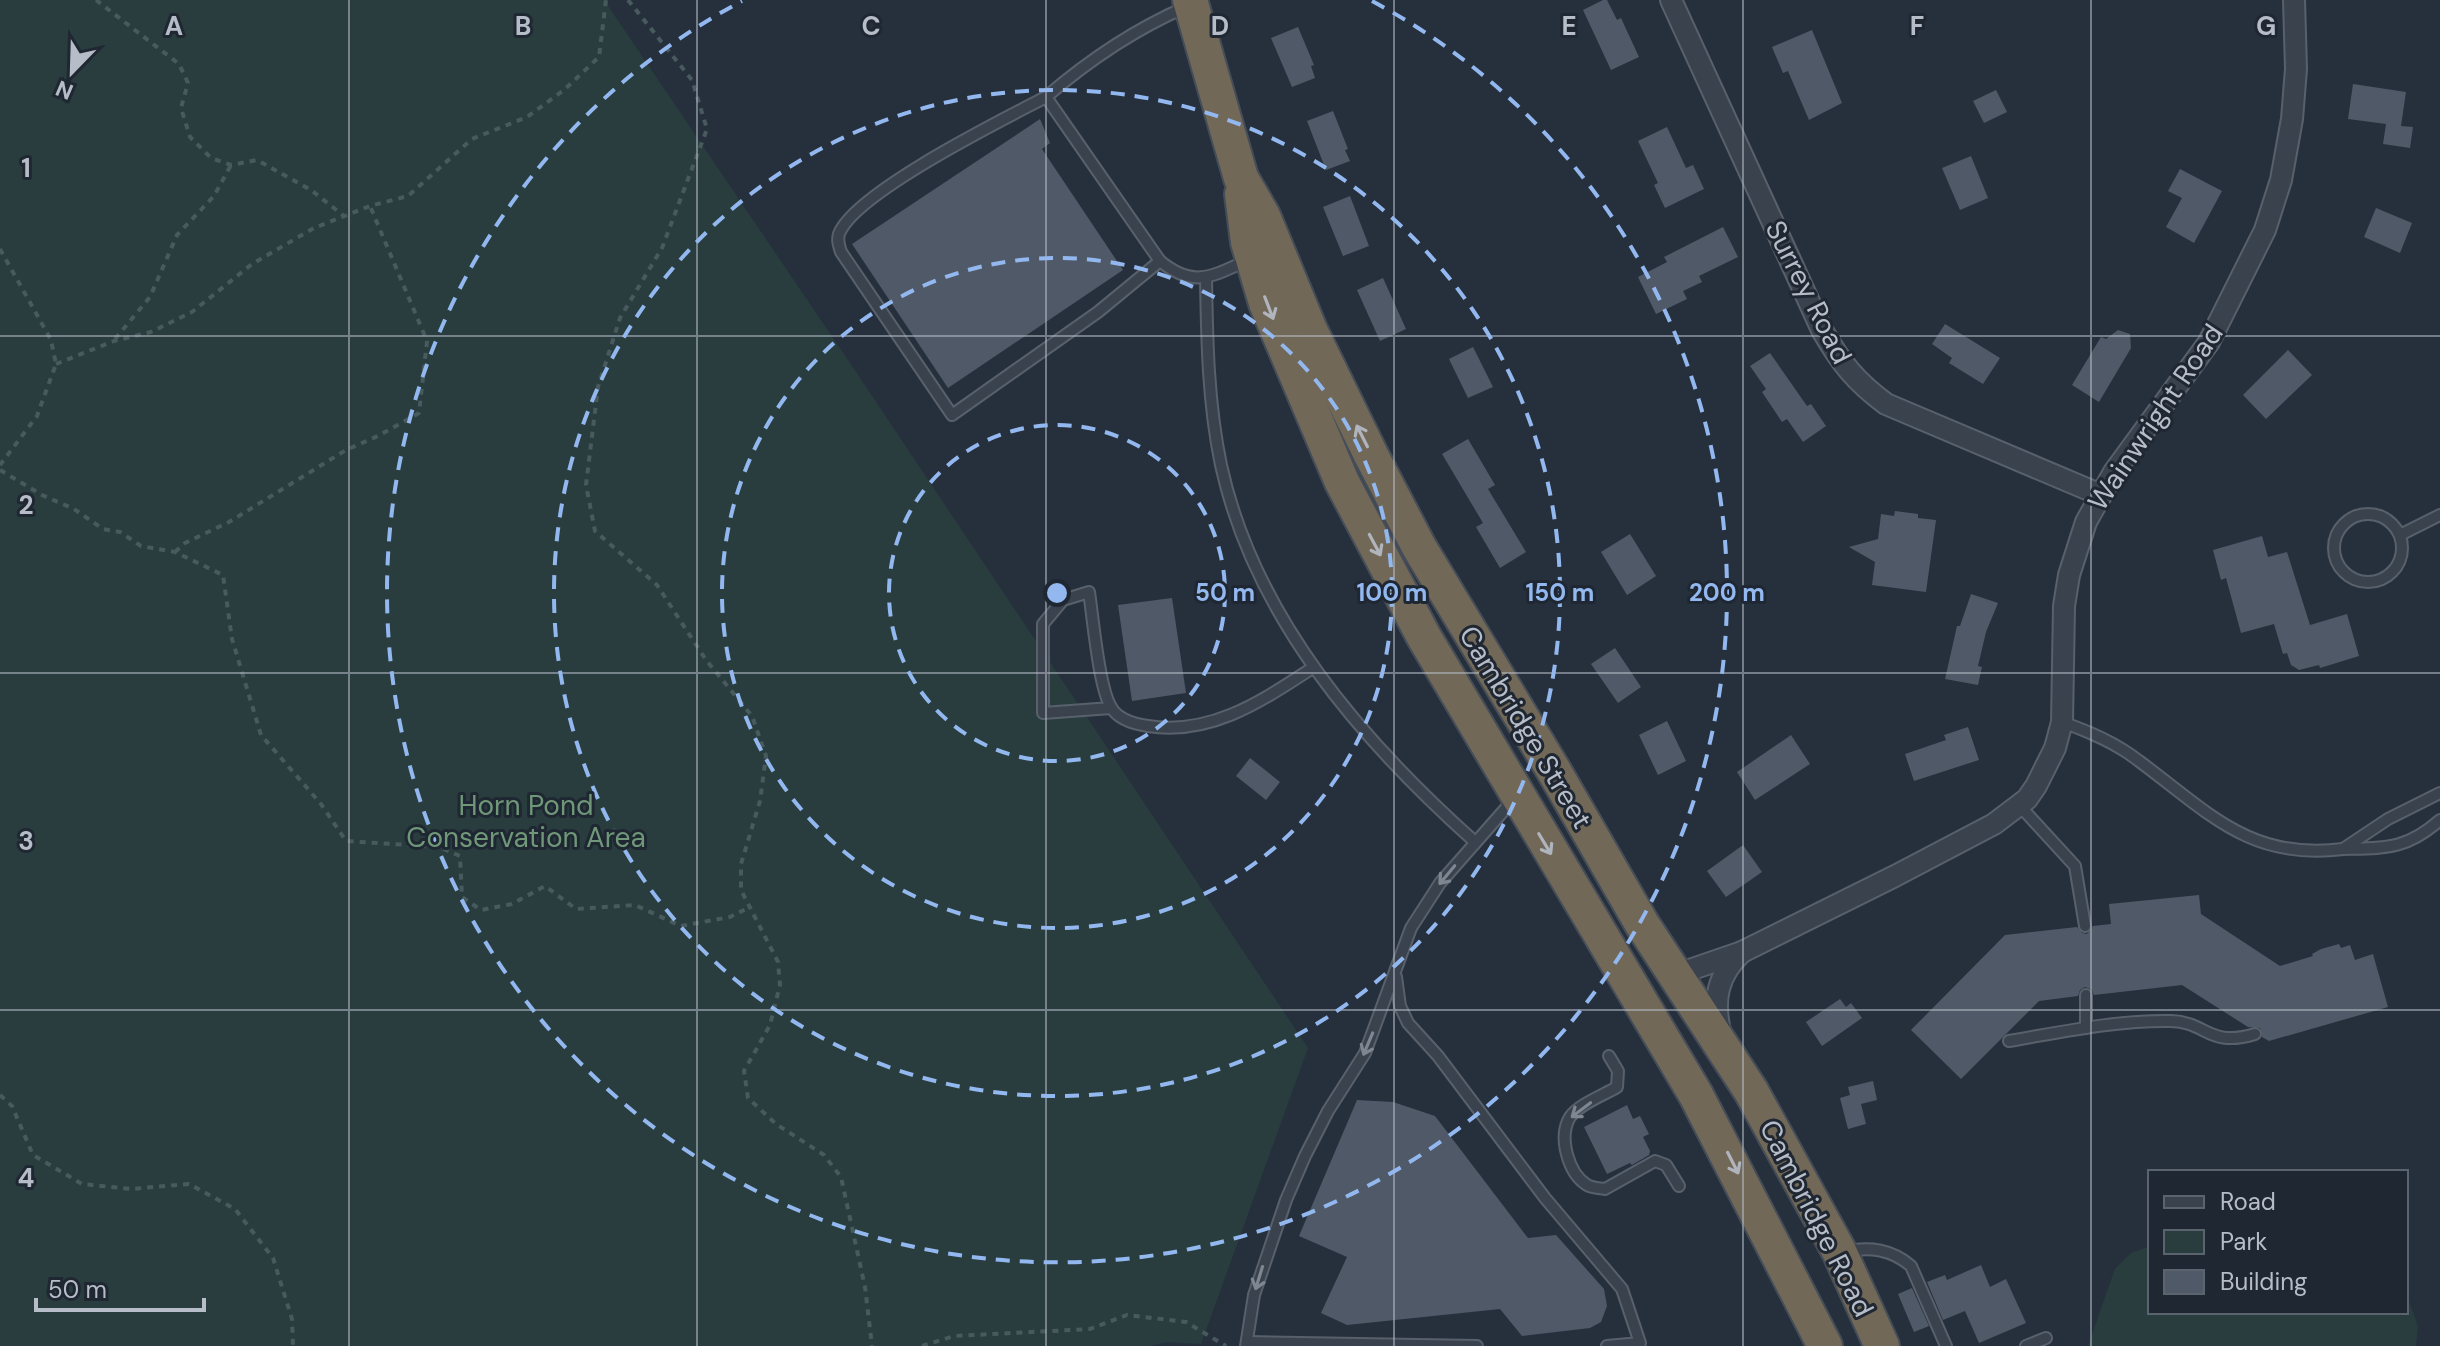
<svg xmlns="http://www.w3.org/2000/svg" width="2440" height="1346" font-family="'DM Sans',sans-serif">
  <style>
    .green { fill: #293d3f }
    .building { fill: #505967 }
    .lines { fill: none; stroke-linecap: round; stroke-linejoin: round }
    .lane-casing { stroke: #58606b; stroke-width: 14 }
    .street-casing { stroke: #58606b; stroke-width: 24 }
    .highway-casing { stroke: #454d58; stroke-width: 38 }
    .path { stroke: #485a5d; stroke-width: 4; stroke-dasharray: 6 6; stroke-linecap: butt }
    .lane { stroke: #3a424d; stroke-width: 10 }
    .street { stroke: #3a424d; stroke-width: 20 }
    .highway { stroke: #726858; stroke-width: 34 }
    .oneway { stroke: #afb4bd }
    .oneway2 { stroke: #7e8691 }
    .grid { fill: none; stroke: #b6bdc8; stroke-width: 2; stroke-opacity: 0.55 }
    .ring { fill: none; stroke: #93b8f0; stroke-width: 4; stroke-dasharray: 14 10 }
    .labels { text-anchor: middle; stroke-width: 6; stroke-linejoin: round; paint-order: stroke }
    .street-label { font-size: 28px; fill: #b6bdc8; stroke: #1f2732 }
    .park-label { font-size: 28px; fill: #6f9778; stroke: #1f2732 }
    .grid-label { font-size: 26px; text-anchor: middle; font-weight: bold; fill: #b6bdc8; stroke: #1f2732; stroke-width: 6; stroke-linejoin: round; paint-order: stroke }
    .centre { fill: #93b8f0; stroke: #1f2732; stroke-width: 4 }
    .ring-label { font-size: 24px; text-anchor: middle; font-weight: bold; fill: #93b8f0; stroke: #1f2732; stroke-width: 6; stroke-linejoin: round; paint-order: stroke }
  </style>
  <rect width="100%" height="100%" fill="#26303d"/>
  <g class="green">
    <path d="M0 0H604L856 372 1308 1048 1201 1344 1167 1342 1150 1346H0Z"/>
    <path d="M2150 1246V1312H2406V1293L2418 1326 2416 1346H2088L2115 1269 2131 1253Z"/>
  </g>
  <g class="building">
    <path d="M1603 0H1607L1617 20 1621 18 1639 57 1611 70 1583 10Z"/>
    <path d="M1298 27 1314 65 1311 66 1315 78 1292 87 1271 38Z"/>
    <path d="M1812 30 1842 103 1809 120 1788 71 1783 73 1772 47Z"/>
    <path d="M2353 84 2406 92 2401 126 2413 127 2410 148 2383 144 2386 124 2348 119Z"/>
    <path d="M1996 90 2007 112 1984 123 1973 101Z"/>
    <path d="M1333 111 1348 149 1345 150 1350 161 1326 170 1307 121Z"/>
    <path d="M1040 119 1050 143 1042 149 1123 270 948 388 852 244Z"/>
    <path d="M1667 127 1686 168 1693 165 1704 189 1665 208 1654 185 1658 183 1638 141Z"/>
    <path d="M1971 156 1988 198 1960 210 1942 168Z"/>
    <path d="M2180 169 2222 191 2194 243 2166 227 2182 198 2168 191Z"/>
    <path d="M1350 196 1369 246 1343 256 1323 207Z"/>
    <path d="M2376 208 2412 223 2400 253 2364 237Z"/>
    <path d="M1723 227 1738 257 1699 276 1702 282 1683 291 1687 299 1656 314 1638 277 1667 262 1664 257Z"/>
    <path d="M1383 278 1406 329 1380 341 1357 290Z"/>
    <path d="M1945 324 2000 358 1983 384 1949 363 1952 358 1932 344Z"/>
    <path d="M2118 330 2130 334 2131 348 2099 402 2072 385 2101 337 2106 339Z"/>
    <path d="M1473 347 1493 387 1468 398 1449 359Z"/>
    <path d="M2288 350 2312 375 2266 419 2243 395Z"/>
    <path d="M1770 353 1807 406 1811 404 1826 426 1803 442 1787 419 1782 422 1762 392 1766 389 1750 366Z"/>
    <path d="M1468 439 1495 485 1488 489 1526 552 1500 568 1476 527 1483 523 1442 454Z"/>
    <path d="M1895 511 1918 514V518L1936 520 1926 592 1872 585 1875 562 1849 547 1878 539 1881 514 1894 516Z"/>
    <path d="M1630 534 1656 576 1627 595 1601 552Z"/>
    <path d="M2262 536 2268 557 2287 552 2310 625 2347 614 2359 656 2320 668 2319 665 2299 670 2291 665 2287 653 2283 654 2274 624 2241 633 2226 578 2221 580 2213 550Z"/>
    <path d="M1971 594 1998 603 1986 632 1978 666 1982 667 1978 685 1945 679 1957 626H1960Z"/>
    <path d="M1172 598 1186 693 1132 701 1118 605Z"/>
    <path d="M1615 648 1641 687 1618 703 1591 664Z"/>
    <path d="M1667 721 1686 761 1658 775 1639 735Z"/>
    <path d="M1968 727 1979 760 1914 781 1905 754 1946 740 1944 735Z"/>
    <path d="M1791 735 1810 764 1755 800 1737 772Z"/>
    <path d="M1250 758 1280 782 1266 800 1236 776Z"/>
    <path d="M1743 845 1762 872 1726 897 1707 871Z"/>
    <path d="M2199 895 2201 914 2280 966 2313 956 2312 954 2321 949 2339 944 2341 948 2350 945 2355 960 2373 954 2388 1007 2269 1041 2262 1037 2260 1028 2248 1027 2182 985 2094 995 2091 989 2085 987 2080 990 2078 996 2039 1001 1961 1079 1911 1030 2005 935 2077 927 2082 933 2087 934 2093 926 2111 924 2109 904Z"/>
    <path d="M1840 999 1846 1007 1851 1003 1862 1018 1822 1046 1806 1022Z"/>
    <path d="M1873 1081 1877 1100 1861 1104 1866 1124 1848 1129 1840 1098 1850 1095 1848 1087Z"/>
    <path d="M1357 1100 1393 1102 1435 1116 1528 1238 1556 1235 1604 1289 1607 1306 1601 1322 1590 1328 1522 1336 1500 1309 1347 1325 1321 1313 1347 1257 1299 1236Z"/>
    <path d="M1627 1105 1633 1119 1640 1116 1649 1134 1643 1137 1650 1151 1649 1155 1632 1165 1630 1163 1607 1174 1584 1127Z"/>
    <path d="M1981 1265 1990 1287 2006 1279 2026 1323 1979 1343 1965 1311 1943 1320 1927 1282 1945 1275 1947 1280Z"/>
    <path d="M1912 1288 1929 1326 1914 1332 1898 1294Z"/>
  </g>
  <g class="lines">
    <g class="lane-casing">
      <g id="lane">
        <path d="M1186 7C1133 30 1089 60 1046 97L1160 261C1194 289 1213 276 1248 260"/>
        <path d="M1046 97C1004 119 854 193 839 234 837 240 839 246 841 252L952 415 1098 312 1160 261"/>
        <path d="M1206 278C1207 341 1208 403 1221 465 1254 617 1362 741 1475 842"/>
        <circle cx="2368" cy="548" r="34"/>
        <path d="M2400 535 2440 515"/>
        <path d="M1111 708 1043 713V624L1063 600 1089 592C1093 618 1099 688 1111 707 1118 720 1134 724 1148 726 1212 736 1263 700 1314 667"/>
        <path d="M2062 722C2090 732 2116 743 2139 761 2208 812 2250 861 2343 849"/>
        <path d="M2440 793 2388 819 2343 849C2385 848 2406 850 2440 820"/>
        <path d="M2019 805 2075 866 2085 926"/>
        <path d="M1396 977 1400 1006 1408 1023 1438 1056 1545 1198 1622 1289 1640 1343 1607 1346"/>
        <path d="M2086 1028V995"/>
        <path d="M2009 1041C2062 1032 2117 1020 2171 1021 2207 1022 2209 1048 2255 1034"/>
        <path d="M1609 1056 1618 1071 1617 1087C1604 1095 1579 1104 1570 1117 1558 1137 1568 1173 1587 1185 1592 1188 1599 1188 1605 1189L1655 1161 1666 1165 1679 1186"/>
        <path d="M1846 1251C1871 1247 1891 1249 1911 1266L1946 1346"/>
        <path d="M1247 1342 1477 1346"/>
        <path d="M1246 1346 1254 1295 1286 1200 1305 1156 1328 1111 1365 1053 1411 928 1440 883 1514 799"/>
        <path d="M2026 1346 2046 1338"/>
      </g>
    </g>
    <g class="street-casing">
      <g id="street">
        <path d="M1671 0 1822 330C1841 363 1855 381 1886 404L2101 495"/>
        <path d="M1675 975 1742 952 1895 876 1994 824 2027 799 2036 786 2055 748 2062 722 2064 606 2069 575 2086 522 2114 472 2209 342 2265 230 2281 180 2292 119 2296 69 2294 0"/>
        <path d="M1720 1031C1713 1000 1717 975 1742 952"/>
      </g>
    </g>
    <g class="highway-casing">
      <g id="highway">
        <path d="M1190 0 1241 178 1263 216 1310 330 1371 455 1419 547 1554 771 1642 924 1751 1091 1839 1251 1882 1346"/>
        <path d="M1242 194 1248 242 1266 303 1342 482 1424 637 1696 1095 1825 1346"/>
      </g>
    </g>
    <g class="path">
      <path d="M96 0 179 64 188 83 181 108 190 137 211 158 231 165 257 160 311 190 344 216"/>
      <path d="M628 0 692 80 707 129 662 248 620 318 598 387 586 485 595 531 657 585 706 660 752 716 766 756 760 801 741 864V890L778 962 780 985 770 1025 744 1071 748 1098 776 1124 824 1155 841 1177 865 1287 872 1346"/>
      <path d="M0 249 51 340 56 364 37 416 0 465"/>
      <path d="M115 339 150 297 177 235 214 196 231 165"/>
      <path d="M56 364 114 341 151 332 192 312 252 264 314 228 370 206 408 196 472 139 527 117 564 90 599 57 606 0"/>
      <path d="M0 470 42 495 74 509 103 529 120 532 141 546 175 552 223 575 232 639 261 735 321 804 346 841 439 847 460 856 462 897 481 910 512 904 545 886 576 909 635 905 681 926 730 917 750 907"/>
      <path d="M175 552 185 543 229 522 346 450 378 436 419 413 427 341 370 206"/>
      <path d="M0 1095 12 1106 33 1155 82 1184 131 1189 189 1184 235 1209 273 1258 292 1319 293 1346"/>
      <path d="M922 1346 954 1336 1090 1329 1127 1315 1186 1322 1226 1346"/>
    </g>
    <use href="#lane" class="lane"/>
    <use href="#street" class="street"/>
    <use href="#highway" class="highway"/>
  </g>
  <defs><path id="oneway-shaft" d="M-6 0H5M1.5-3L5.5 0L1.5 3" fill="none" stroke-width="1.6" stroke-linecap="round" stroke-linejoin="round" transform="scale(2)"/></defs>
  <g class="oneway">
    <use href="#oneway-shaft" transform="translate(1269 308) rotate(69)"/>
    <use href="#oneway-shaft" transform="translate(1362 436) rotate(-117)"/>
    <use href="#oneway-shaft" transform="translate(1375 545) rotate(62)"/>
    <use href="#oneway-shaft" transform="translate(1545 844) rotate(59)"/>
    <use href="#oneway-shaft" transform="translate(1733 1163) rotate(63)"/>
  </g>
  <g class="oneway2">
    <use href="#oneway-shaft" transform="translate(1447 875) rotate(130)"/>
    <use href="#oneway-shaft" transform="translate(1368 1044) rotate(113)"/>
    <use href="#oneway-shaft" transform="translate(1581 1110) rotate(143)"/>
    <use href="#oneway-shaft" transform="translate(1259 1278) rotate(107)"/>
  </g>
  <path class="grid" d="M349 0V1346M697 0V1346M1046 0V1346M1394 0V1346M1743 0V1346M2091 0V1346M0 336H2440M0 673H2440M0 1010H2440"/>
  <g class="ring">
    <circle cx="1057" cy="593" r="168"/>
    <circle cx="1057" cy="593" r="335"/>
    <circle cx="1057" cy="593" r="503"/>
    <path d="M1372 1A670 670 0 1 1 742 1"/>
  </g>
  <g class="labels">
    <g class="street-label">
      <text transform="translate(1809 292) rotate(63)" y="10">Surrey Road</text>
      <text transform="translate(2155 417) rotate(-56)" y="10">Wainwright Road</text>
      <text transform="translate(1526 727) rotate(59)" y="10">Cambridge Street</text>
      <text transform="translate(1817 1218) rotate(63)" y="10">Cambridge Road</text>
    </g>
    <g class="park-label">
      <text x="526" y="815">Horn Pond<tspan x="526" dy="32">Conservation Area</tspan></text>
    </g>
  </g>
  <g class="grid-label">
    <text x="174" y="35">A</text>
    <text x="523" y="35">B</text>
    <text x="871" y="35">C</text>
    <text x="1220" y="35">D</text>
    <text x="1569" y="35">E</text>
    <text x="1917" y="35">F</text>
    <text x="2266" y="35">G</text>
    <text x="26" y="177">1</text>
    <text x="26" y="514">2</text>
    <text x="26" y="850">3</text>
    <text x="26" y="1187">4</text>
  </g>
  <circle cx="1057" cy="593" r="12" class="centre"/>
  <g class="ring-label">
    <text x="1225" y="601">50 m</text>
    <text x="1392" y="601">100 m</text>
    <text x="1560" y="601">150 m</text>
    <text x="1727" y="601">200 m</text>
  </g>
  <rect x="2148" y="1170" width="260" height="144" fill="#1f2732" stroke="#5b636e" stroke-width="2"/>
  <rect x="2164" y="1196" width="40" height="12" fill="#3a424d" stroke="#5b636e" stroke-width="2"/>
  <text x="2220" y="1210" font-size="24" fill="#b6bdc8">Road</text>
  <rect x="2164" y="1230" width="40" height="24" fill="#293d3f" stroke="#5b636e" stroke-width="2"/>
  <text x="2220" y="1250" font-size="24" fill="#b6bdc8">Park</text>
  <rect x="2164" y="1270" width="40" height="24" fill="#505967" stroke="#5b636e" stroke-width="2"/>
  <text x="2220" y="1290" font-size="24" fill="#b6bdc8">Building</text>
  <g transform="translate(72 72) rotate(203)" stroke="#1f2732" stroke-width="6" paint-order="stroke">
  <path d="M0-6L14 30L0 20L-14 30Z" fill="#b6bdc8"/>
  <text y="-12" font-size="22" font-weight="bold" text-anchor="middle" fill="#b6bdc8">N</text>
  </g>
  <path d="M36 1298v12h168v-12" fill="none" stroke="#b6bdc8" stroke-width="4"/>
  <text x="48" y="1298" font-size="24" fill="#b6bdc8" stroke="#1f2732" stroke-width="6" paint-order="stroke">50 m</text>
</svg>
